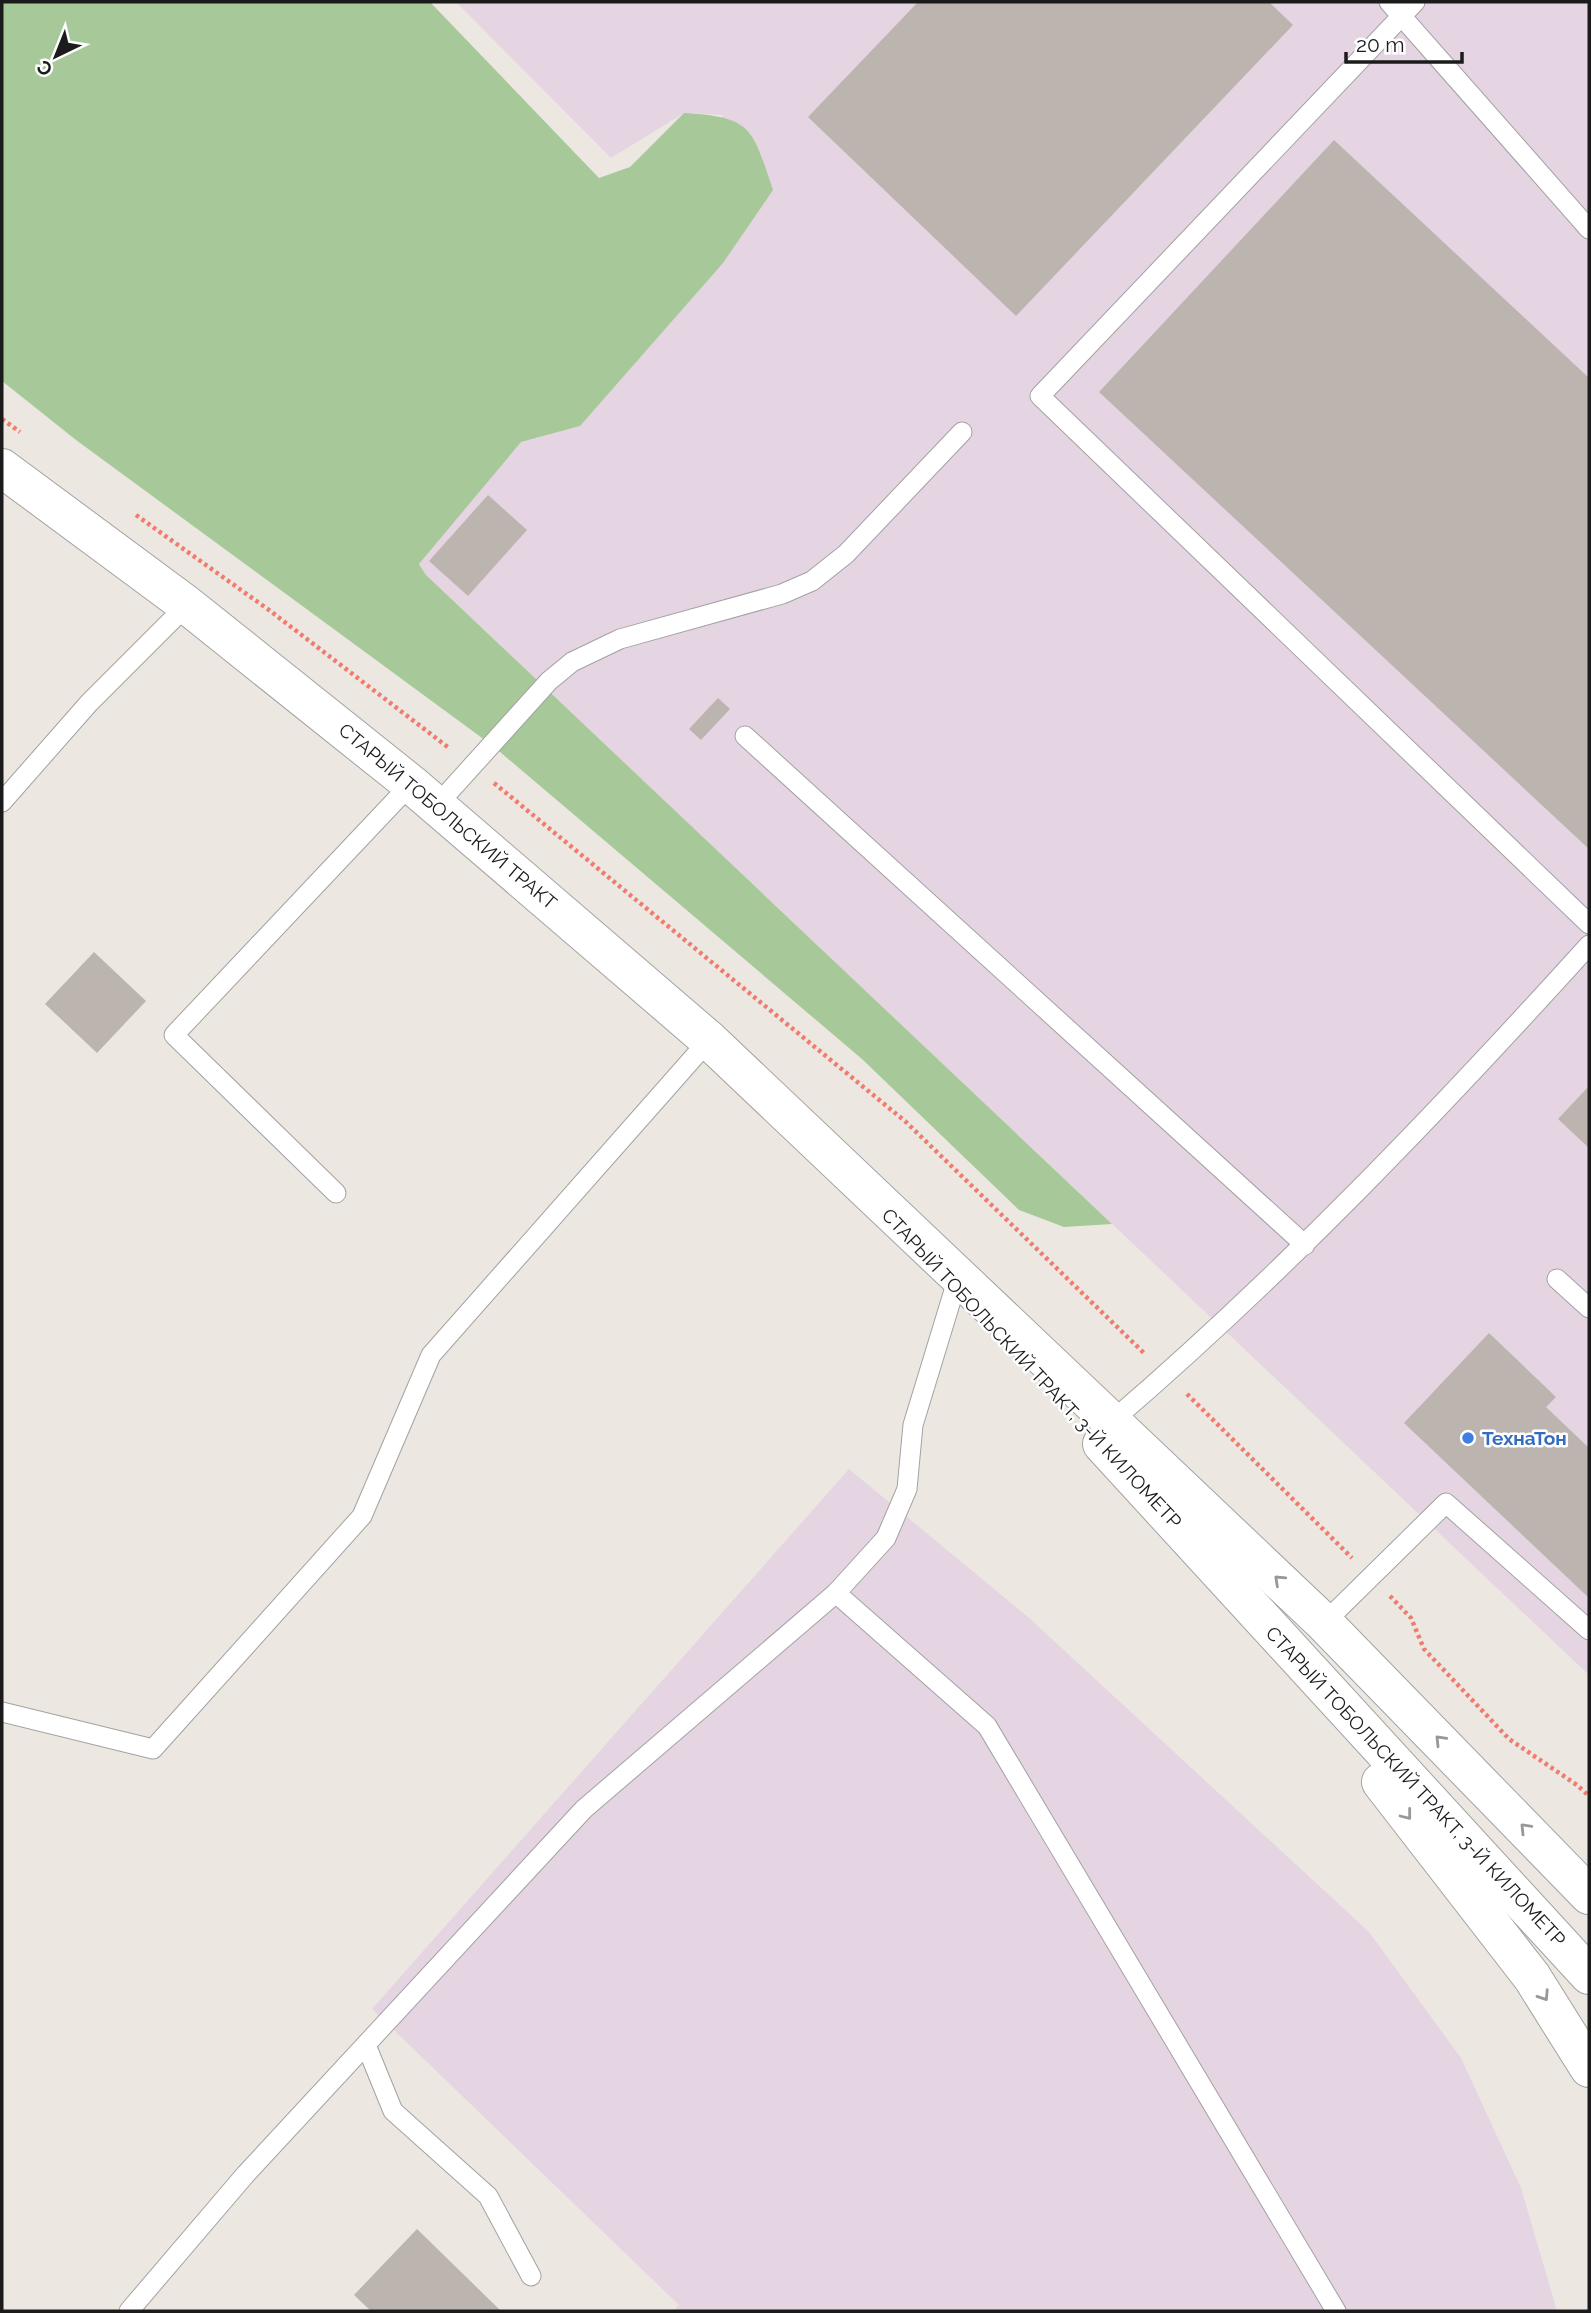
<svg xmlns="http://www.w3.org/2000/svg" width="1591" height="2313" font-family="Raleway,sans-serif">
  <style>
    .industrial { fill: #e5d4e2 }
    .forest { fill: #a7c999 }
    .building { fill: #bcb4ae }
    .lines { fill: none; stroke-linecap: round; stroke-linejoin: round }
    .service-casing { stroke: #a2a2a2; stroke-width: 21 }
    .tertiary-casing { stroke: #a2a2a2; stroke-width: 40 }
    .path { stroke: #ef7c6f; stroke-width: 4.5; stroke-dasharray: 3.5 3.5; stroke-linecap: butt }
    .service { stroke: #fff; stroke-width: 19 }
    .tertiary { stroke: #fff; stroke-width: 38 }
    .oneway { stroke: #989898 }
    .shop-dot { fill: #3f7fe0; stroke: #fff; stroke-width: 2.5 }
    .labels { text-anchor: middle; stroke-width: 5; stroke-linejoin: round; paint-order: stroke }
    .street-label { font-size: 19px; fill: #1b1b1b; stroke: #fff }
    .shop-label { font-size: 19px; font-weight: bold; fill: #366cbe; stroke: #fff; text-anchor: start }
  </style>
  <rect width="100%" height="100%" fill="#ece8e1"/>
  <g class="industrial">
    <path d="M456 2H1589V1675L426 575 419 563 423 555 521 442 580 426 723 115 684 113 611 158Z"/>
    <path d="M849 1469 1028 1617 1369 1932 1461 2058 1521 2188 1557 2311H673L679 2305 372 2009Z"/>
  </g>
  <path class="forest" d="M2 2H430L599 178 630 167 684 113C753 117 752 128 773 190L723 263 580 426 521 442 419 564 426 575 1112 1224 1064 1227 1019 1210 862 1059 493 746 76 440 2 381Z"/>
  <g class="building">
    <path d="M918 2H1269L1293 25 1016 316 808 117Z"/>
    <path d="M1334 140 1589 378V849L1099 392Z"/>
    <path d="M488 495 527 530 468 596 429 561Z"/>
    <path d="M718 698 730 709 701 740 689 729Z"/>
    <path d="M94 952 146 1001 97 1053 45 1004Z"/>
    <path d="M1589 1086V1148L1558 1119Z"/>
    <path d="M1489 1333 1556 1397 1546 1407 1589 1448V1598L1404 1423Z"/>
    <path d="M417 2229 501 2311H371L354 2295Z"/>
  </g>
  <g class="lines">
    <g class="service-casing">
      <g id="service">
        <path d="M1389 2 1589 229"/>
        <path d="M1415 2 1040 396 1589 924"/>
        <path d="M745 736 1305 1245"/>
        <path d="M2 802 89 703 187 605"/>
        <path d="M437 805 549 681 572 662 620 639 782 594 812 581 846 554 962 432"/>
        <path d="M336 1193 174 1035 411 784"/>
        <path d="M1557 1279 1589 1308"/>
        <path d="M1112 1421C1283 1274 1438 1112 1589 945"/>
        <path d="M836 1593 987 1726 1336 2311"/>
        <path d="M1324 1623 1446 1503 1589 1630"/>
        <path d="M2 1712 153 1749 362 1516 431 1355 709 1040"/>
        <path d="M366 2045 393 2111 488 2196 531 2276"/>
        <path d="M129 2311 245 2175 584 1809 836 1593 886 1538 907 1489 913 1425 956 1284"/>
      </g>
    </g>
    <g class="tertiary-casing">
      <g id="tertiary">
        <path d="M2 468 187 605 411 784 709 1040 1324 1623 1589 1895"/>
        <path d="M1102 1444 1589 1975"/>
        <path d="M1381 1782 1532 1977 1589 2068"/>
      </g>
    </g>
    <g class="path">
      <path d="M2 419 20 432"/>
      <path d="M136 515 269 610 449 748"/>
      <path d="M494 783 906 1122 1145 1354"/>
      <path d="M1187 1394 1352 1558"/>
      <path d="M1390 1596 1411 1618 1424 1649 1509 1739 1577 1785 1589 1796"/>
    </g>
    <use href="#service" class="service"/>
    <use href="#tertiary" class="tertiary"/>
  </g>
  <defs><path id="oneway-chevron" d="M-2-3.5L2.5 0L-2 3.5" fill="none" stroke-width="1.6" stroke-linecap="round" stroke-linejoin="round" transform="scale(1.75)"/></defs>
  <g class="oneway">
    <use href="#oneway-chevron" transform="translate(1279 1580) rotate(-137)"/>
    <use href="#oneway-chevron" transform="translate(1440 1740) rotate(-134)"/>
    <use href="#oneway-chevron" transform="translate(1407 1815) rotate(52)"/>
    <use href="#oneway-chevron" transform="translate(1525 1828) rotate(-134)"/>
    <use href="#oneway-chevron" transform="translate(1544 1996) rotate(57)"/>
  </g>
  <circle class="shop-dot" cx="1468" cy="1438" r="7"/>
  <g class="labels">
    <g class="street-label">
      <text transform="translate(448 816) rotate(40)" y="7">СТАРЫЙ ТОБОЛЬСКИЙ ТРАКТ</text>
      <text transform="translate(1032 1368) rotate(47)" y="7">СТАРЫЙ ТОБОЛЬСКИЙ ТРАКТ, 3-Й КИЛОМЕТР</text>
      <text transform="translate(1416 1786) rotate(47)" y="7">СТАРЫЙ ТОБОЛЬСКИЙ ТРАКТ, 3-Й КИЛОМЕТР</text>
    </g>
    <g class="shop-label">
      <text x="1482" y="1445">ТехнаТон</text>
    </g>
  </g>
  <rect width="1591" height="2313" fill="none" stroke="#1b1b1b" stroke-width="7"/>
  <g transform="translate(56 56) rotate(223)" stroke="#ffffff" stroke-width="5" paint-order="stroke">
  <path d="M0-5L12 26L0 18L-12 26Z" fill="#1b1b1b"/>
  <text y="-10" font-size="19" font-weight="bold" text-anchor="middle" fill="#1b1b1b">С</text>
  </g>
  <path d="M1346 52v10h116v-10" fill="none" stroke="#1b1b1b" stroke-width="3.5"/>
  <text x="1356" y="52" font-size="21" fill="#1b1b1b" stroke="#ffffff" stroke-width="5" paint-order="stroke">20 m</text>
</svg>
